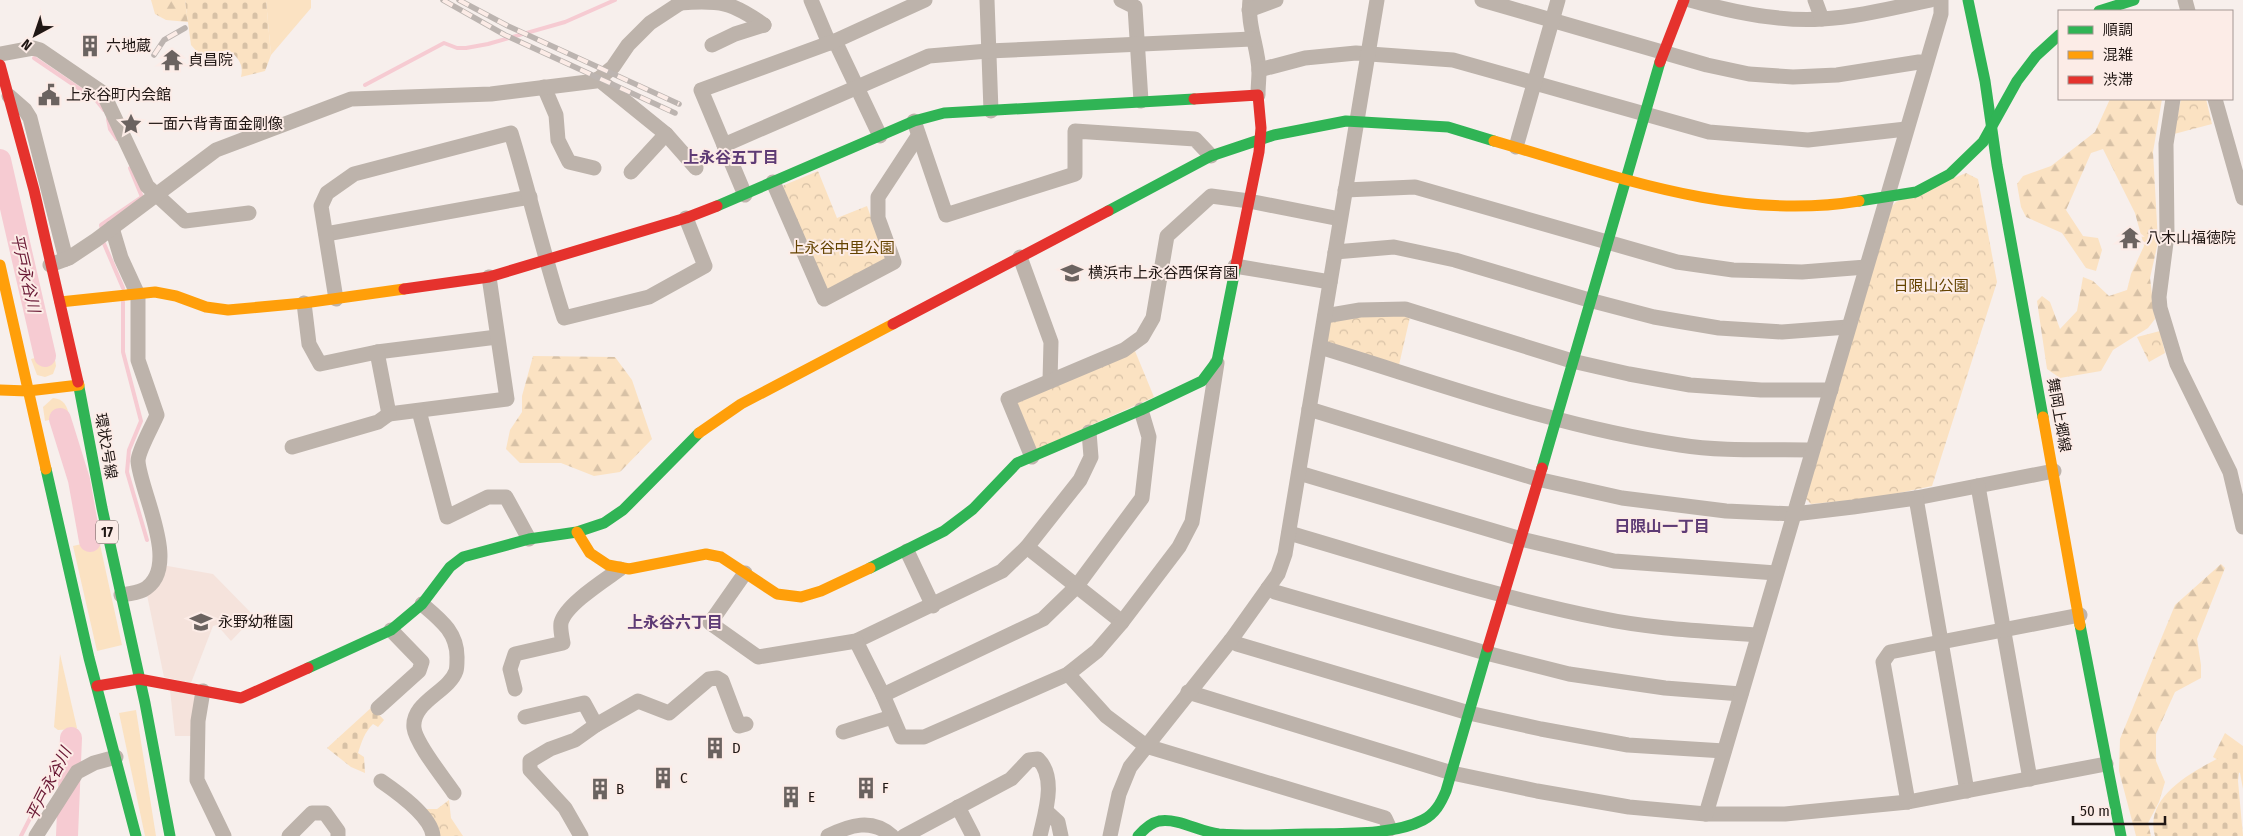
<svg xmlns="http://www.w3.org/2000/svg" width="2243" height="836" font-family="'Fira Sans Condensed','Noto Sans JP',sans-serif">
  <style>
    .built { fill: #f5e3dc }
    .grass { fill: #fbe2c2 }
    .forest { fill: url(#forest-firs) }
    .cemetery { fill: url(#cemetery-stones) }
    .park { fill: url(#park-crowns) }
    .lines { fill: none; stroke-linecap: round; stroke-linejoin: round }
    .stream { stroke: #f6cbd2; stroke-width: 4 }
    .river { stroke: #f6cbd2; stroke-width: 22 }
    .street { stroke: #bdb3ab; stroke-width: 15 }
    .fast { stroke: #30b455; stroke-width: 11 }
    .slow { stroke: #ff9f0a; stroke-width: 11 }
    .jam { stroke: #e5322d; stroke-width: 11 }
    .rail-casing { stroke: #bcb4b0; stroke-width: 5.5 }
    .rail { stroke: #fcece7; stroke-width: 4; stroke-dasharray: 11; stroke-linecap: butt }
    .labels { text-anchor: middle; stroke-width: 4; stroke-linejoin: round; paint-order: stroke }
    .shield { fill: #fcece7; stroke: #625753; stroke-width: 1 }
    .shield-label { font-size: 14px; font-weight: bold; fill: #201714 }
    .poi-label { font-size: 15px; fill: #201714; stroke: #fcece7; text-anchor: start }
    .park-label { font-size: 15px; fill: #644300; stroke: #fcece7 }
    .street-label { font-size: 15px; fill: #201714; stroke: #fcece7 }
    .neighbourhood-label { font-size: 16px; font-weight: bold; fill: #5e3b75; stroke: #fcece7 }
    .water-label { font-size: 16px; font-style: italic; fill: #681733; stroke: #fcece7 }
  </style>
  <defs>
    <pattern id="forest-firs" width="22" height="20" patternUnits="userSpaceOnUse" patternTransform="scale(1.25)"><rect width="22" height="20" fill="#fbe2c2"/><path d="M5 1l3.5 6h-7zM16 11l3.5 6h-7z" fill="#d7c1a6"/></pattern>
    <pattern id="cemetery-stones" width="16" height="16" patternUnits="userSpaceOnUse" patternTransform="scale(1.25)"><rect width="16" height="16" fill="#fbe2c2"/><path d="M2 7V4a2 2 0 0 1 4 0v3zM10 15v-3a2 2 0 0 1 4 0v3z" fill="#d7c1a6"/></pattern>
    <pattern id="park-crowns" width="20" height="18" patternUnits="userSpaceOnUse" patternTransform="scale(1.25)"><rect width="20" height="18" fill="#fbe2c2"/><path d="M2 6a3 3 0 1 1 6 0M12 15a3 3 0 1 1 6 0" fill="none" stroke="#d7c1a6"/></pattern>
  </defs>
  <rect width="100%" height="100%" fill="#f7efec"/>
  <g class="built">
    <path d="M162 565 213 574 253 615 252 619 231 641 217 625 213 626 191 683 164 677 147 595Z"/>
    <path d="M170 690 198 696 193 736H175Z"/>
  </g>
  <g class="grass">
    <path d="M266 0H311V8L271 55Z"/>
    <path d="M54 353 56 366 53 374 45 377 37 375 31 359Z"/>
    <path d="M53 398C64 399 67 406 69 415L45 421 43 407Z"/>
    <path d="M99 540 122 645 97 651 73 546Z"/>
    <path d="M60 654 77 728 76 729 58 730 54 727Z"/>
    <path d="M136 710 156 836H145L119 713Z"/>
  </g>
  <g class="forest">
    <path d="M151 0H185L188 22 166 20 155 14Z"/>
    <path d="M2110 99H2162L2153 152 2158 242 2150 278 2155 319 2148 328 2113 350 2101 371 2060 378 2047 369 2037 301 2042 296 2050 302 2060 329 2077 311 2083 277 2093 281 2109 296 2127 290 2131 274 2144 246 2135 213 2103 149 2091 153 2066 210 2083 236 2098 238 2102 250 2096 271 2086 268 2062 233 2026 217 2021 207 2017 184 2023 176 2051 166 2095 132Z"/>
    <path d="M533 356 615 357 632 380 652 439 620 472 594 476 561 463H520L506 449 510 430 522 412V396Z"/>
    <path d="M2221 564 2225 568 2197 639 2201 665V678L2175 692 2156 734V761L2165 782 2159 802 2148 823 2151 836H2136L2119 771 2120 739 2175 605Z"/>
    <path d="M2225 733 2243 746V789L2240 773 2213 757Z"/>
  </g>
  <g class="cemetery">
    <path d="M185 0H266L271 55 265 71 241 77C244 64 238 58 229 50L200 55 191 45Z"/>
    <path d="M372 707 384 720 378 727 373 724C364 733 362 741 358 753L364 757 365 773 351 767 327 748Z"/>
    <path d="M2238 748 2241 754 2238 781 2243 836H2155C2142 791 2207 765 2238 748Z"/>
  </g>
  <g class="park">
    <path d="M2181 99H2206L2212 124 2174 134Z"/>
    <path d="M818 171 837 218 867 206 886 259 826 290 782 186Z"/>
    <path d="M1966 173 1978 179 1997 282 1932 486 1876 498 1811 504 1805 498 1888 210 1896 202Z"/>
    <path d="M1401 314 1410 317 1399 365 1324 342 1330 319Z"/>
    <path d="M2160 331 2165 353 2149 362 2137 337Z"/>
    <path d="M1135 351 1154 397 1035 450 1015 402Z"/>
    <path d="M449 800 451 818 463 836H437L426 809H437Z"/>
  </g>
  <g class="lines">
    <g class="stream">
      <path d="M34 58 96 100 104 110"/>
      <path d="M365 85 444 43 457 48H466L488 44 565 22 615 0"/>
      <path d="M108 119 110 129 117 139"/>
      <path d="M102 230 101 225 142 197 130 168"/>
      <path d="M102 239 123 288"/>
      <path d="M123 302V352L141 421 129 450 127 472 147 540"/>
      <path d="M21 836 71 738"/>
    </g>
    <g class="river">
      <path d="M0 160 45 356"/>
      <path d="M60 419 79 480 90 541"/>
      <path d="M67 836 71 738"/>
    </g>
    <g class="street">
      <path d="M811 0 829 43"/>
      <path d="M987 0 991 111"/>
      <path d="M1121 0 1135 7 1141 101"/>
      <path d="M1250 0C1247 25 1258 47 1259 71 1259 79 1258 87 1258 95"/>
      <path d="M1482 0 1707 65 1749 74 1793 77 1837 75 1919 62 1926 63"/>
      <path d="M1690 0C1732 12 1778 22 1822 19 1859 17 1896 7 1931 0"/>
      <path d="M1815 0 1822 19"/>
      <path d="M2185 0 2188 11"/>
      <path d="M680 3C720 0 732 2 764 25"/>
      <path d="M1249 10 1276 0"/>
      <path d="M835 41 880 136"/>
      <path d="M712 45 735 34 764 25"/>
      <path d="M0 54 33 48 40 50 103 93 147 186 185 221 249 213"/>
      <path d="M1259 70 1305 58 1356 53 1453 60 1709 132 1808 140 1906 129"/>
      <path d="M598 79 666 134 696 168"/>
      <path d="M544 87 556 115 558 140 569 162 594 168"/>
      <path d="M9 96 25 110 30 118 66 259"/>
      <path d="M2173 99 2166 144 2167 235 2159 297 2160 308 2177 364 2230 472 2243 527"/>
      <path d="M2215 99 2243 198"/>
      <path d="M914 121 946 215 1075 174V131L1195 139 1211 156"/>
      <path d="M724 145 929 56 988 51 1252 39"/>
      <path d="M1516 147 1558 0"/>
      <path d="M631 172 666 134"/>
      <path d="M773 182 824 299 894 262 878 218V197L918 136"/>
      <path d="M1345 190 1415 187 1677 262 1733 270 1802 272 1866 267"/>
      <path d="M745 195 701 90 835 41 925 0"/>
      <path d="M112 228 121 258 138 295V360L157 415C153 425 138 451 138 461 140 492 183 569 143 590 137 593 128 594 121 595"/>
      <path d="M326 234 530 197"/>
      <path d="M1335 252 1394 247 1455 260 1589 300 1654 317 1719 328 1782 332 1848 327"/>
      <path d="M1020 257 1051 342 1050 381"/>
      <path d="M50 265 69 258 96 240 216 150 351 99 491 94 596 81 613 67 628 45 650 23 685 0"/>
      <path d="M1235 266 1330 282"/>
      <path d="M336 299 321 206 327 193 354 174 511 133C530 195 544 257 564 318L649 297 705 266 686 218"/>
      <path d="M304 303 309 344 320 364 377 352 497 337"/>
      <path d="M1325 316 1360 310 1405 309 1572 361 1629 374 1690 385 1761 390H1831"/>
      <path d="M1320 347C1438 383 1557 427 1680 445 1723 452 1769 449 1812 450"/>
      <path d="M377 352 389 414 507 399 489 277"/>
      <path d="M1309 409 1537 479 1622 498 1726 511 1794 514 1853 507 1916 498 2054 471"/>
      <path d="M419 411 447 517 488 497H506L529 539"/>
      <path d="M292 447 378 422 389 414"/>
      <path d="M1032 457 1008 399 1124 350 1142 337 1153 318 1167 236 1211 196 1249 201 1340 219"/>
      <path d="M1299 473 1521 539 1614 561 1776 573"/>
      <path d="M1978 486 2030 779"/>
      <path d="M1916 498 1967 791"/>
      <path d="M1289 533C1392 563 1495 597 1600 618 1652 629 1706 631 1758 635"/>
      <path d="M1027 547 1122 622"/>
      <path d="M907 551 933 606"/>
      <path d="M745 573 710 623 758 657 856 641 1002 571 1027 547 1080 480 1091 457 1089 432"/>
      <path d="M1268 588 1275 592 1486 653 1569 674 1665 688 1741 694"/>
      <path d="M422 604C441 620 458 633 457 659 457 663 457 668 456 671 449 692 411 702 414 728 416 744 444 778 454 793"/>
      <path d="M1231 640 1237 644 1469 713 1541 729 1628 745 1724 751"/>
      <path d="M856 641 883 695 901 737H924L1068 674 1097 651 1122 622 1179 547 1192 522 1217 363"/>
      <path d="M1068 674 1106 716 1146 746 1385 818 1390 829"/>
      <path d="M515 689 510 669 515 654 563 643C562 637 560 629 561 623 565 605 605 580 620 569"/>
      <path d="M203 691 198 721 197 780 224 836"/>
      <path d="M1188 692 1452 773 1537 791 1629 807 1706 814H1785L1908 802 2106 764"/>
      <path d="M883 695 1043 619 1076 587 1142 498 1149 437 1141 410"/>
      <path d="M378 708 419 671 422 662 391 630"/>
      <path d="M525 717 584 703 596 725"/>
      <path d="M843 732 892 717"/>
      <path d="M381 781C397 792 431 816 433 836"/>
      <path d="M1908 802 1883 662 1890 652 2080 615"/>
      <path d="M958 807 973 836"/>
      <path d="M1046 811 1058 822 1061 836"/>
      <path d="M1706 814 1941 14V0"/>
      <path d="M36 836 77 772 94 763 116 757"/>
      <path d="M289 836 312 813H325L338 831V836"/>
      <path d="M581 836 565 808 530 770V761L550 749 575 740 596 725 638 701 669 713 709 679 717 678 722 681 739 726 746 724"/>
      <path d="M828 836C850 825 872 818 892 836"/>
      <path d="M904 836 1011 779 1029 760 1038 759C1057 778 1045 813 1040 836"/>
      <path d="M1110 836 1119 794 1130 767 1231 640 1278 574 1285 554 1377 0"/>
    </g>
    <g class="fast">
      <path d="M1968 0 1985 81 1997 165 2043 417"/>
      <path d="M2099 11 2134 0"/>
      <path d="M1859 201 1916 192 1950 174 1983 142 2017 81 2036 56 2059 35"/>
      <path d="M717 206 914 121 944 113 1194 99"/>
      <path d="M1108 211 1211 156 1274 135 1346 121 1448 127 1494 141"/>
      <path d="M78 382 102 508 145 703 170 836"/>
      <path d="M1542 468 1660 62"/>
      <path d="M46 469 89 658 136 836"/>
      <path d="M870 568 944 531 973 509 1017 463 1141 410 1202 381 1217 361 1236 265"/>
      <path d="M2080 625 2121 836"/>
      <path d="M308 668 391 630 422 604 450 567 463 557 529 539 577 532 604 523 623 510 699 433"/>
      <path d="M1138 836C1144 829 1150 823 1159 821 1180 818 1199 832 1219 834 1247 836 1278 835 1306 834 1341 833 1392 836 1423 820 1435 814 1441 803 1446 791L1488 647"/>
    </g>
    <g class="slow">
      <path d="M1494 141C1613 175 1733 222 1859 201"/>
      <path d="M0 265 46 469"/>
      <path d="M60 302 155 292 176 296 206 307 228 310 304 303 404 289"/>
      <path d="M0 390 28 391 79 385"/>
      <path d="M2043 417 2080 625"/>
      <path d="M699 433 741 404 893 324"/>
      <path d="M577 532 590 553 608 565 629 569 706 554 721 557 777 594 801 597 821 591 870 568"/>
    </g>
    <g class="jam">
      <path d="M1660 62 1684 0"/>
      <path d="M0 65 34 190 78 382"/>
      <path d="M1194 99 1258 95 1261 128 1259 152 1236 265"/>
      <path d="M404 289 489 277 686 218 717 206"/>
      <path d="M893 324 1108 211"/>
      <path d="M1488 647 1542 468"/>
      <path d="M97 686 139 679 241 698 308 668"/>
    </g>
    <g class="rail-casing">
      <g id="rail">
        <path d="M443 0 505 35 675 113"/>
        <path d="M459 0 508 26 679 104"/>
        <path d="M154 55 164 40 185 28"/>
      </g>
    </g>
    <use href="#rail" class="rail"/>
  </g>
  <defs>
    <g id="building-bare" transform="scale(1.725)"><path d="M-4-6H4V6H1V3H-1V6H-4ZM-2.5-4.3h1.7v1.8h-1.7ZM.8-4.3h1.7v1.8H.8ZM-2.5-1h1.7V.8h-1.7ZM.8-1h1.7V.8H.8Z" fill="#6b6360" stroke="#fcece7" stroke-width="2.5" paint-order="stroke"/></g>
    <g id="temple-bare" transform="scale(1.725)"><path d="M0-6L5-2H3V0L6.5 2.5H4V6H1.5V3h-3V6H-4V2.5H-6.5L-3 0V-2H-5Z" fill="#6b6360" stroke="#fcece7" stroke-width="2.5" paint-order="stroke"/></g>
    <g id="civic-bare" transform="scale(1.725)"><path d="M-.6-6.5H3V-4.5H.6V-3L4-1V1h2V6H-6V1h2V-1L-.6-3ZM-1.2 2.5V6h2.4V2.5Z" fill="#6b6360" stroke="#fcece7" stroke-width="2.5" paint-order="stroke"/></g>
    <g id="sight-bare" transform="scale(1.725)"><path d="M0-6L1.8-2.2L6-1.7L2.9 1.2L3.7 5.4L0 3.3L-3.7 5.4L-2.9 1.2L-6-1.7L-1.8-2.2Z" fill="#6b6360" stroke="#fcece7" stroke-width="2.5" paint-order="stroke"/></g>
    <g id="school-bare" transform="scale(1.725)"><path d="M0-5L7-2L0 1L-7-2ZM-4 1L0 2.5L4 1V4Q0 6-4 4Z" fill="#6b6360" stroke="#fcece7" stroke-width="2.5" paint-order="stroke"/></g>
  </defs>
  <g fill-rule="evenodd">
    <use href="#building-bare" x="90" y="46"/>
    <use href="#temple-bare" x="172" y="60"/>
    <use href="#civic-bare" x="49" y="95"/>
    <use href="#sight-bare" x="131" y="124"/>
    <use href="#temple-bare" x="2130" y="238"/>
    <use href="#school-bare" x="1072" y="273"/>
    <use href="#school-bare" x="201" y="622"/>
    <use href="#building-bare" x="715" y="748"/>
    <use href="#building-bare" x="663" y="778"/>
    <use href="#building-bare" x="866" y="788"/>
    <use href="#building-bare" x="600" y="789"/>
    <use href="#building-bare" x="791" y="797"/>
  </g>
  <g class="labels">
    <rect class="shield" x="96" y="520.5" width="22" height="23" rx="4"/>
    <g class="shield-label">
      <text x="107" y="537">17</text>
    </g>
    <g class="poi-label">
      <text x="106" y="51">六地蔵</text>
      <text x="188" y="65">貞昌院</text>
      <text x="66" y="100">上永谷町内会館</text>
      <text x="148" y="129">一面六背青面金剛像</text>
      <text x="2146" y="243">八木山福徳院</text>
      <text x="1088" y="278">横浜市上永谷西保育園</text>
      <text x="218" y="627">永野幼稚園</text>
      <text x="732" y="753">D</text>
      <text x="680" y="783">C</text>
      <text x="882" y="793">F</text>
      <text x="616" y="794">B</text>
      <text x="808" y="802">E</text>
    </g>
    <g class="park-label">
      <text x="842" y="253">上永谷中里公園</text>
      <text x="1931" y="291">日限山公園</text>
    </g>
    <g class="street-label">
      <text transform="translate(2059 415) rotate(80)" y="5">舞岡上郷線</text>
      <text transform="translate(106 446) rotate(80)" y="5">環状2号線</text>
    </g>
    <g class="neighbourhood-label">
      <text x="731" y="163">上永谷五丁目</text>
      <text x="1662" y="532">日限山一丁目</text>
      <text x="675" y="628">上永谷六丁目</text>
    </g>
    <g class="water-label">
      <text transform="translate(26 273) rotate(77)" y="6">平戸永谷川</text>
      <text transform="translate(48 784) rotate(-63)" y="6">平戸永谷川</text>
    </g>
  </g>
  <rect x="2058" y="10" width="175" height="90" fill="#fcece7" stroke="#a49793"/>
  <rect x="2068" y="26" width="25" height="8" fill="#30b455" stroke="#a49793"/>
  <text x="2103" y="35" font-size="15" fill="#201714">順調</text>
  <rect x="2068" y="51" width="25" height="8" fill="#ff9f0a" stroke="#a49793"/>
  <text x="2103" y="60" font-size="15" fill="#201714">混雑</text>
  <rect x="2068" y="76" width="25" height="8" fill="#e5322d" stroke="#a49793"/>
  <text x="2103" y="85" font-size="15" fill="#201714">渋滞</text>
  <g transform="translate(35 35) rotate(220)" stroke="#fcece7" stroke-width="4" paint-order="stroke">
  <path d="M0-4L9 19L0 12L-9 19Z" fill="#201714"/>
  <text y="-8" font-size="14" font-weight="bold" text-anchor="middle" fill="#201714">N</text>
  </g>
  <path d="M2073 816v8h92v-8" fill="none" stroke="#201714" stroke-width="2.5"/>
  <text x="2080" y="816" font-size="15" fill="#201714" stroke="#fcece7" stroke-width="4" paint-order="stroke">50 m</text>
</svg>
